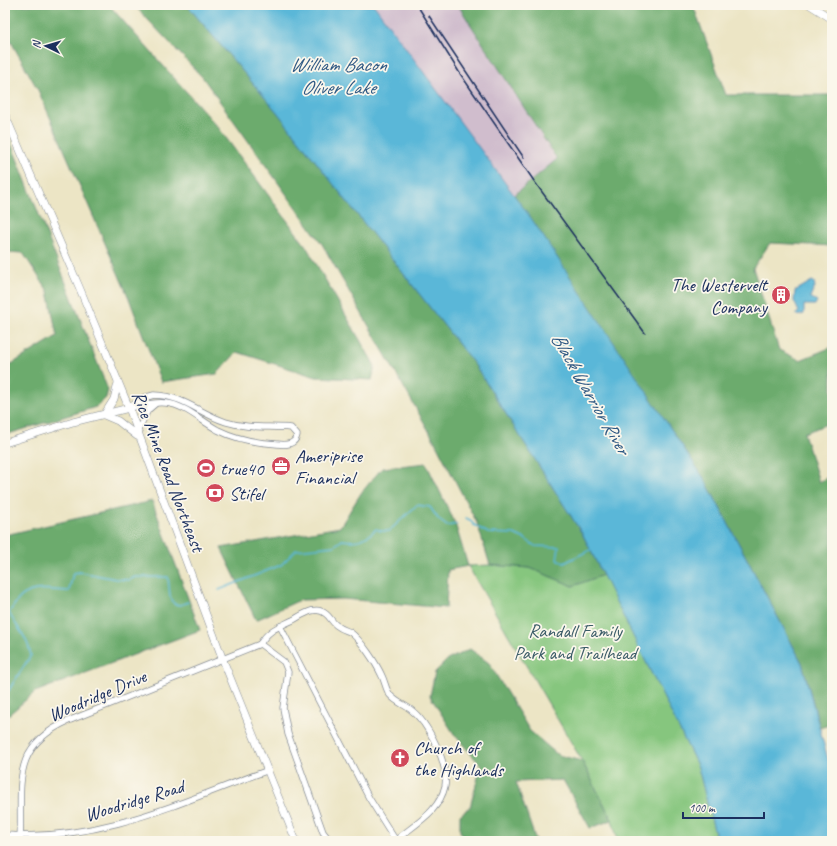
<svg xmlns="http://www.w3.org/2000/svg" width="837" height="846" font-family="Caveat,sans-serif">
  <style>
    .industrial { fill: #d0bdcd }
    .green { fill: #86c67e; stroke: #507a6e }
    .forest { fill: #6cab6d; stroke: #446d66 }
    .water { fill: #5ab7d8; stroke: #3a739b }
    .lines { fill: none; stroke-linecap: round; stroke-linejoin: round }
    .stream { stroke: #5ab7d8; stroke-width: 1.5 }
    .minor-casing { stroke: #848a92; stroke-width: 7 }
    .major-casing { stroke: #848a92; stroke-width: 8 }
    .minor { stroke: #fff; stroke-width: 5.5 }
    .major { stroke: #fff; stroke-width: 7 }
    .rail { stroke: #1b2f5e; stroke-width: 1.5 }
    .labels { text-anchor: middle; stroke-width: 3.5; stroke-linejoin: round; paint-order: stroke }
    .poi-label { font-size: 19px; fill: #1b2f5e; stroke: #fbf7ec; text-anchor: start }
    .street-label { font-size: 19px; fill: #1b2f5e; stroke: #fbf7ec }
    .park-label { font-size: 19px; fill: #3b5c68; stroke: #fbf7ec }
    .water-label { font-size: 20px; font-style: italic; fill: #2e5883; stroke: #fbf7ec }
  </style>
  <rect width="100%" height="100%" fill="#fbf7ec"/>
  <filter id="ink" filterUnits="userSpaceOnUse"><feTurbulence type="fractalNoise" baseFrequency=".025" numOctaves="2"/><feDisplacementMap in="SourceGraphic" scale="8" xChannelSelector="R" yChannelSelector="G"/><feConvolveMatrix kernelMatrix="1 2 1 2 8 2 1 2 1" color-interpolation-filters="sRGB"/></filter>
  <filter id="wash" filterUnits="userSpaceOnUse"><feTurbulence type="fractalNoise" baseFrequency=".012" numOctaves="4" result="noise"/><feDisplacementMap in="SourceGraphic" scale="16" xChannelSelector="R" yChannelSelector="G"/><feGaussianBlur stdDeviation="0.9" result="paint"/><feColorMatrix in="noise" values="0 0 0 0 0 0 0 0 0 0 0 0 0 0 0 0 0 1.4 0 .05"/><feComposite in="paint" operator="in"/></filter>
  <g filter="url(#wash)">
    <rect width="100%" height="100%" fill="#ece5c5"/>
    <path class="industrial" d="M374 5H458L557 160 514 195Z"/>
    <path class="green" d="M490 565 530 568 573 586 603 575 698 767 717 841H618L612 820 582 761 468 566Z"/>
    <g class="forest">
      <path d="M5 5H109L218 127 306 246 375 366 372 380 316 377 237 352 217 374 161 382 128 296 38 90 5 31Z"/>
      <path d="M134 5H187L277 112 475 365 583 535 603 575 573 586 530 568 490 565 477 523 434 440 322 244 203 78Z"/>
      <path d="M458 5H693L726 95H832V246L770 243 753 268 779 350 800 360 832 347V422L804 433 819 482 832 475V724L820 728 802 663 705 480 514 195 557 159Z"/>
      <path d="M5 128 108 390 106 398 96 407 5 435V368L57 336 48 291 23 253 5 252Z"/>
      <path d="M426 463 455 523 468 566 448 570 446 608 343 599 300 600 256 620 221 548 340 527 361 493 382 468Z"/>
      <path d="M152 501 200 630 35 692 5 718V535Z"/>
      <path d="M470 649 489 663 530 731 558 755 582 761 612 820 590 828 563 780 516 782 536 841H471L460 832V815L470 807 481 766 454 734 430 696 435 672 447 660Z"/>
    </g>
    <g class="water">
      <path d="M187 5H374L531 218 705 480 802 663 832 774V841H717L698 767 583 535 475 365 277 112Z"/>
      <path d="M812 281 814 282 815 287 810 297 817 301 815 305H804V314L798 316 796 314 799 312 794 301 795 291Z"/>
    </g>
    <g class="lines">
      <g class="stream">
        <path d="M466 518 470 520 474 525 488 533 514 534 525 539 535 546 559 547 557 559 564 563 592 549"/>
        <path d="M219 590 281 565 296 550 334 546 342 540C358 542 365 540 376 529L381 531H389L417 505 430 507 439 520 447 526 457 524"/>
        <path d="M5 617C10 612 14 605 18 600 32 584 51 591 69 591L73 573 80 572 116 579 129 580 135 577H168L170 596 174 604 180 605 188 602"/>
        <path d="M5 696 31 655C27 636 18 629 9 613"/>
      </g>
    </g>
  </g>
  <g filter="url(#ink)">
    <g class="lines">
      <g class="minor-casing">
        <g id="minor">
          <path d="M154 395C185 396 198 413 226 422 248 429 269 426 291 428L297 435C295 445 286 445 277 444 257 443 236 439 218 430 201 421 185 405 166 403 154 401 140 406 129 408L143 398Z"/>
          <path d="M137 432 148 410 155 404"/>
          <path d="M280 626 369 798 396 841"/>
          <path d="M260 644 284 662 288 672 283 708 288 734 323 832 330 841"/>
          <path d="M5 835C99 842 181 802 266 771"/>
          <path d="M20 841C23 787 8 748 68 721L260 644C269 629 279 627 293 620 304 614 316 605 326 614 330 617 332 622 336 625 341 629 345 630 350 632 361 640 376 663 382 676 385 682 386 690 390 695 396 702 403 704 410 709 428 722 449 764 445 786 439 813 414 824 395 841"/>
        </g>
      </g>
      <g class="major-casing">
        <g id="major">
          <path d="M810 5 832 19"/>
          <path d="M5 115 80 289 129 408 223 660 296 841"/>
          <path d="M118 383 114 399 104 415 118 421 137 436"/>
          <path d="M5 443 73 422 129 408"/>
        </g>
      </g>
      <use href="#minor" class="minor"/>
      <use href="#major" class="major"/>
      <g class="rail">
        <path d="M417 5 459 72 534 181 645 333"/>
        <path d="M429 16 524 158"/>
      </g>
    </g>
  </g>
  <defs>
    <g id="building-disc" transform="scale(1)"><circle r="9.5" fill="#d1495b" stroke="#fbf7ec"/><path d="M-4-6H4V6H1V3H-1V6H-4ZM-2.5-4.3h1.7v1.8h-1.7ZM.8-4.3h1.7v1.8H.8ZM-2.5-1h1.7V.8h-1.7ZM.8-1h1.7V.8H.8Z" fill="#fff"/></g>
    <g id="office-disc" transform="scale(1)"><circle r="9.5" fill="#d1495b" stroke="#fbf7ec"/><path d="M-6-3h4V-5.5h4V-3h4V5H-6ZM-1-4.5V-3h2v-1.5ZM-6 0V1H6V0Z" fill="#fff"/></g>
    <g id="stadium-disc" transform="scale(1)"><circle r="9.5" fill="#d1495b" stroke="#fbf7ec"/><path d="M0-5a6.5 5 0 1 0 0 10a6.5 5 0 1 0 0-10ZM-3.5-1.8h7v3.6h-7Z" fill="#fff"/></g>
    <g id="bank-disc" transform="scale(1)"><circle r="9.5" fill="#d1495b" stroke="#fbf7ec"/><path d="M-6-4H6V4H-6ZM0-2.3a2.3 2.3 0 1 0 0 4.6a2.3 2.3 0 1 0 0-4.6Z" fill="#fff"/></g>
    <g id="church-disc" transform="scale(1)"><circle r="9.5" fill="#d1495b" stroke="#fbf7ec"/><path d="M-1.2-6h2.4v3.5h3.3v2.4h-3.3V6h-2.4V-.1h-3.3v-2.4h3.3Z" fill="#fff"/></g>
  </defs>
  <g fill-rule="evenodd">
    <use href="#building-disc" x="781" y="295"/>
    <use href="#office-disc" x="281" y="466"/>
    <use href="#stadium-disc" x="206" y="468"/>
    <use href="#bank-disc" x="215" y="493"/>
    <use href="#church-disc" x="400" y="758"/>
  </g>
  <g class="labels">
    <g class="poi-label">
      <text x="767" y="291" text-anchor="end">The Westervelt<tspan x="767" dy="22">Company</tspan></text>
      <text x="295" y="462">Ameriprise<tspan x="295" dy="22">Financial</tspan></text>
      <text x="220" y="475">true40</text>
      <text x="229" y="500">Stifel</text>
      <text x="414" y="754">Church of<tspan x="414" dy="22">the Highlands</tspan></text>
    </g>
    <g class="street-label">
      <text transform="translate(169 471) rotate(69)" y="7">Rice Mine Road Northeast</text>
      <text transform="translate(97 695) rotate(-23)" y="7">Woodridge Drive</text>
      <text transform="translate(134 800) rotate(-17)" y="7">Woodridge Road</text>
    </g>
    <g class="park-label">
      <text x="575" y="637">Randall Family<tspan x="575" dy="22">Park and Trailhead</tspan></text>
    </g>
    <g class="water-label">
      <text x="338" y="71">William Bacon<tspan x="338" dy="23">Oliver Lake</tspan></text>
      <text transform="translate(591 393) rotate(60)" y="7">Black Warrior River</text>
    </g>
  </g>
  <rect width="837" height="846" fill="none" stroke="#fbf7ec" stroke-width="20"/>
  <g transform="translate(46 46) rotate(275)" stroke="#fbf7ec" stroke-width="3" paint-order="stroke">
  <path d="M0-3L7 15L0 10L-7 15Z" fill="#1b2f5e"/>
  <text y="-6" font-size="11" font-weight="bold" text-anchor="middle" fill="#1b2f5e">N</text>
  </g>
  <path d="M683 812v6h81v-6" fill="none" stroke="#1b2f5e" stroke-width="2"/>
  <text x="689" y="812" font-size="12" fill="#1b2f5e" stroke="#fbf7ec" stroke-width="3" paint-order="stroke">100 m</text>
</svg>
